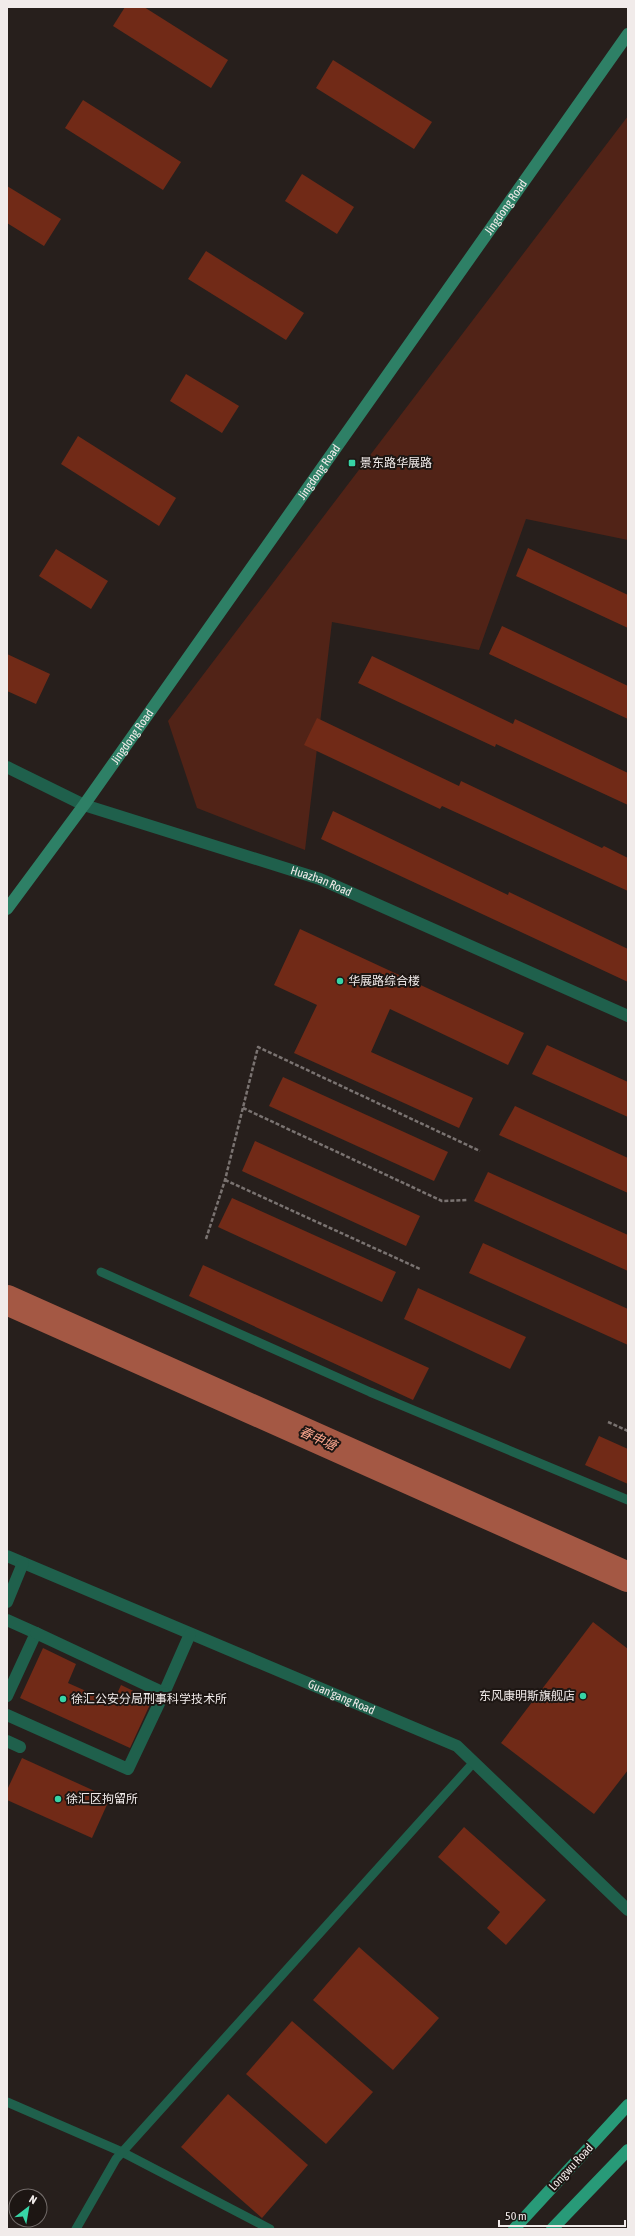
<svg xmlns="http://www.w3.org/2000/svg" width="635" height="2236" font-family="'Asap Condensed','Noto Sans SC',sans-serif">
  <style>
    .green { fill: #512317 }
    .lines { fill: none; stroke-linecap: round; stroke-linejoin: round }
    .river { stroke: #a45844; stroke-width: 30 }
    .building { fill: #712a17 }
    .path { stroke: #7a7371; stroke-width: 2.5; stroke-dasharray: 4 2; stroke-linecap: butt }
    .lane { stroke: #1f604c; stroke-width: 9 }
    .street { stroke: #1f604c; stroke-width: 12 }
    .secondary { stroke: #2e8066; stroke-width: 12 }
    .primary { stroke: #289a78; stroke-width: 12 }
    .poi-dot { fill: #37d4a6; stroke: #1d1613; stroke-width: 1.5 }
    .labels { text-anchor: middle; stroke-width: 4; stroke-linejoin: round; paint-order: stroke }
    .street-label { font-size: 12px; fill: #f1ebea; stroke: #1d1613 }
    .poi-label { font-size: 12px; fill: #f1ebea; stroke: #1d1613; text-anchor: start }
    .water-label { font-size: 13px; font-style: italic; fill: #fca68e; stroke: #1d1613 }
  </style>
  <rect width="100%" height="100%" fill="#271f1c"/>
  <path class="green" d="M628 116V540L526 519 479 650 332 622 305 850 197 808 168 721Z"/>
  <g class="lines">
    <path class="river" d="M7 1300 628 1577"/>
  </g>
  <g class="building">
    <path d="M125 7H144L228 60 211 88 113 26Z"/>
    <path d="M333 60 432 122 414 149 316 88Z"/>
    <path d="M83 100 181 162 163 190 65 128Z"/>
    <path d="M302 174 354 207 337 234 285 201Z"/>
    <path d="M7 186 61 219 44 246 7 223Z"/>
    <path d="M206 251 304 313 286 340 188 279Z"/>
    <path d="M186 374 239 406 222 433 170 401Z"/>
    <path d="M78 436 176 498 159 526 61 464Z"/>
    <path d="M528 548 628 595V628L516 576Z"/>
    <path d="M56 549 108 581 91 609 39 576Z"/>
    <path d="M502 626 628 686V719L489 654Z"/>
    <path d="M7 654 50 674 36 704 7 691Z"/>
    <path d="M372 656 513 724 515 719 628 773V805L496 744 495 747 358 683Z"/>
    <path d="M317 718 459 786 461 781 602 848 604 846 628 858V891L442 806 440 809 304 745Z"/>
    <path d="M333 811 508 895 509 892 628 949V982L321 839Z"/>
    <path d="M300 929 524 1033 508 1065 390 1009 371 1052 473 1098 459 1128 294 1053 317 1005 274 985Z"/>
    <path d="M547 1045 628 1082V1117L532 1074Z"/>
    <path d="M283 1077 448 1152 434 1181 269 1106Z"/>
    <path d="M515 1106 628 1158V1193L499 1135Z"/>
    <path d="M255 1141 420 1216 406 1246 242 1171Z"/>
    <path d="M488 1172 628 1235V1271L474 1201Z"/>
    <path d="M232 1198 396 1272 382 1302 218 1227Z"/>
    <path d="M483 1243 628 1309V1345L469 1273Z"/>
    <path d="M203 1265 429 1368 413 1400 189 1296Z"/>
    <path d="M418 1288 526 1337 510 1369 404 1319Z"/>
    <path d="M599 1436 628 1449V1484L585 1465Z"/>
    <path d="M593 1622 628 1649V1770L594 1814 501 1743Z"/>
    <path d="M43 1648 76 1664 68 1683 113 1703 121 1685 152 1700 130 1748 20 1698Z"/>
    <path d="M22 1758 110 1798 92 1838 7 1800V1790Z"/>
    <path d="M464 1827 546 1900 506 1945 487 1928 500 1912 438 1857Z"/>
    <path d="M359 1947 439 2018 393 2070 313 2000Z"/>
    <path d="M292 2021 373 2092 326 2144 246 2074Z"/>
    <path d="M228 2094 308 2165 262 2218 181 2147Z"/>
  </g>
  <g class="lines">
    <g class="path">
      <path d="M243 1108 442 1201 468 1200"/>
      <path d="M225 1180 420 1269"/>
      <path d="M206 1239 225 1180 258 1047 480 1151"/>
      <path d="M608 1422 628 1431"/>
    </g>
    <g class="lane">
      <path d="M101 1272 370 1392 628 1500"/>
      <path d="M7 2102 122 2152 270 2229"/>
      <path d="M76 2229 116 2159 474 1762"/>
    </g>
    <g class="street">
      <path id="s1" d="M7 767 84 805 320 879 628 1016"/>
      <path id="s2" d="M7 1556 457 1746 628 1910"/>
      <path d="M7 1602 23 1563"/>
      <path d="M7 1620 36 1633 7 1696"/>
      <path d="M36 1633 164 1693 190 1634"/>
      <path d="M7 1715 128 1769 164 1693"/>
      <path d="M7 1741 20 1747"/>
    </g>
    <path class="secondary" id="s3" d="M7 909 84 805 628 34"/>
    <g class="primary">
      <path d="M514 2229 628 2105"/>
      <path d="M552 2229 628 2150"/>
    </g>
  </g>
  <g class="poi-dot">
    <rect x="348" y="459" width="8" height="8" rx="2"/>
    <circle cx="340" cy="981" r="4"/>
    <circle cx="583" cy="1696" r="4"/>
    <circle cx="63" cy="1699" r="4"/>
    <circle cx="58" cy="1799" r="4"/>
  </g>
  <g class="labels">
    <g class="street-label">
      <text dy="4" stroke="none"><textPath href="#s3" startOffset="861">Jingdong Road</textPath></text>
      <text dy="4" stroke="none"><textPath href="#s3" startOffset="537">Jingdong Road</textPath></text>
      <text dy="4" stroke="none"><textPath href="#s3" startOffset="213">Jingdong Road</textPath></text>
      <text dy="4" stroke="none"><textPath href="#s1" startOffset="335">Huazhan Road</textPath></text>
      <text dy="4" stroke="none"><textPath href="#s2" startOffset="363">Guan'gang Road</textPath></text>
      <text transform="translate(571 2167) rotate(-47)" y="4">Longwu Road</text>
    </g>
    <g class="poi-label">
      <text x="360" y="467">景东路华展路</text>
      <text x="348" y="985">华展路综合楼</text>
      <text x="575" y="1700" text-anchor="end">东风康明斯旗舰店</text>
      <text x="71" y="1703">徐汇公安分局刑事科学技术所</text>
      <text x="66" y="1803">徐汇区拘留所</text>
    </g>
    <g class="water-label">
      <text transform="translate(318 1438) rotate(24)" y="5">春申塘</text>
    </g>
  </g>
  <rect width="635" height="2236" fill="none" stroke="#f1ebea" stroke-width="16"/>
  <g transform="translate(28 2208) rotate(31)"><circle r="19" fill="#1d1613" stroke="#726b69"/>
  <path d="M0-3L7 15L0 10L-7 15Z" fill="#37d4a6"/>
  <text y="-6" font-size="11" font-weight="bold" text-anchor="middle" fill="#f1ebea">N</text>
  </g>
  <path d="M499 2220v6h126v-6" fill="none" stroke="#f1ebea" stroke-width="2"/>
  <text x="505" y="2220" font-size="12" fill="#f1ebea" stroke="#1d1613" stroke-width="3" paint-order="stroke">50 m</text>
</svg>
